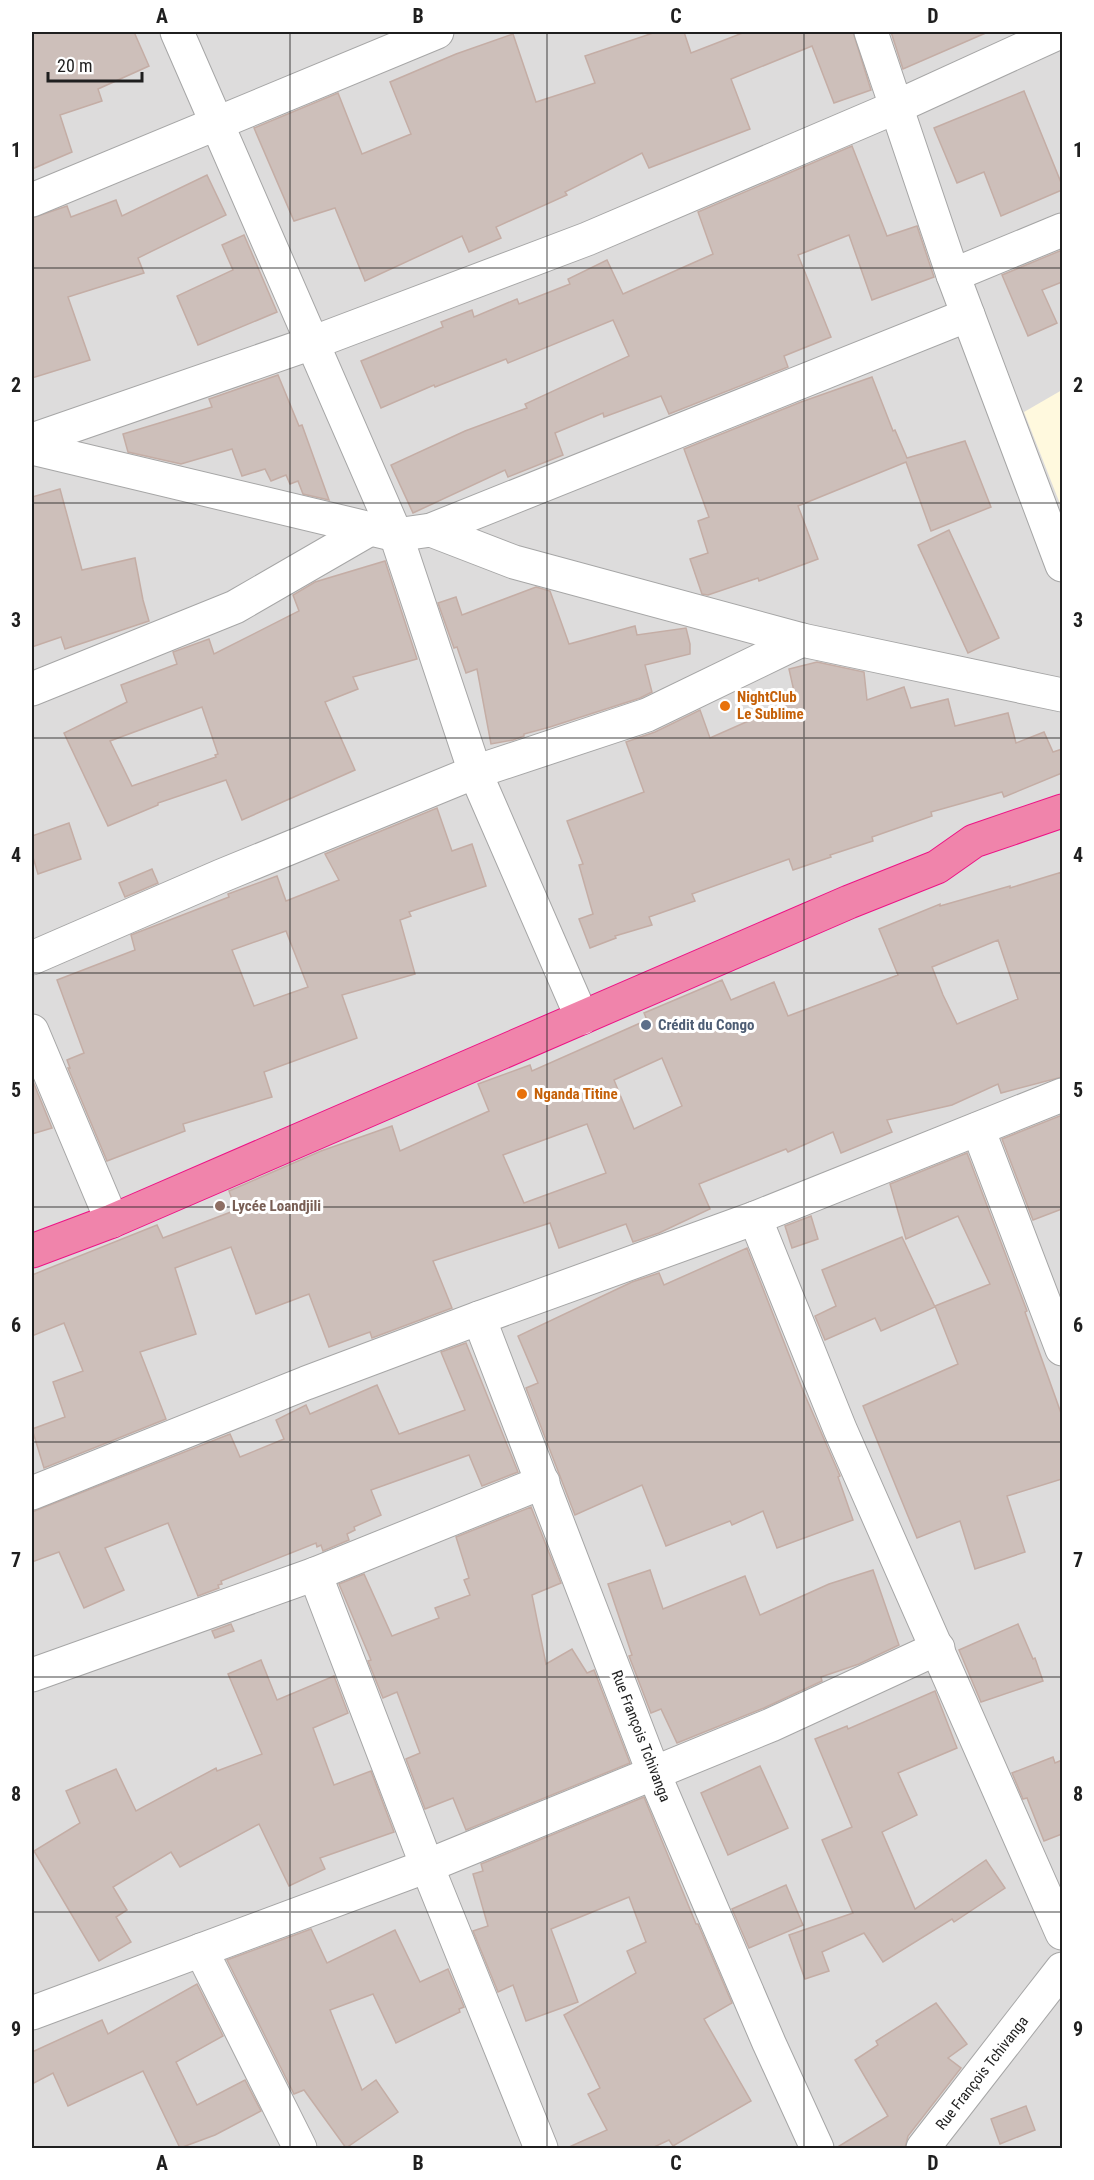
<svg xmlns="http://www.w3.org/2000/svg" width="1094" height="2180" font-family="'Roboto Condensed',sans-serif">
  <style>
    .residential { fill: #dddcdc }
    .education { fill: #fff9de }
    .building { fill: #cdbfba; stroke: #c4ada5; stroke-width: 1.5; fill-rule: evenodd }
    .lines { fill: none; stroke-linecap: round; stroke-linejoin: round }
    .minor-casing { stroke: #a6a6a6; stroke-width: 35 }
    .highway-casing { stroke: #ed1385; stroke-width: 35 }
    .minor { stroke: #fff; stroke-width: 33 }
    .highway { stroke: #f084ab; stroke-width: 33 }
    .grid { fill: none; stroke: #1f1f1f; stroke-width: 1.5; stroke-opacity: 0.55 }
    .food-dot { fill: #e8710a; stroke: #fff; stroke-width: 2 }
    .service-dot { fill: #5c6f8a; stroke: #fff; stroke-width: 2 }
    .education-dot { fill: #8d6e63; stroke: #fff; stroke-width: 2 }
    .labels { text-anchor: middle; stroke-width: 6; stroke-linejoin: round; paint-order: stroke }
    .food-label { font-size: 15px; font-weight: bold; fill: #c56008; stroke: #fff; text-anchor: start }
    .service-label { font-size: 15px; font-weight: bold; fill: #4e5e75; stroke: #fff; text-anchor: start }
    .education-label { font-size: 15px; font-weight: bold; fill: #785e54; stroke: #fff; text-anchor: start }
    .street-label { font-size: 15px; fill: #1f1f1f; stroke: #fff }
    .neatline { fill: none; stroke: #1f1f1f; stroke-width: 2 }
    .grid-label { font-size: 20px; text-anchor: middle; font-weight: bold; fill: #1f1f1f }
  </style>
  <rect width="100%" height="100%" fill="#f1eae4"/>
  <rect class="residential" x="32" y="32" width="1030" height="2116"/>
  <path class="education" d="M1062 390V509L1024 412Z"/>
  <g class="building">
    <path d="M32 32H134L149 66 98 89 102 101 60 115 72 152 32 169Z"/>
    <path d="M656 32H684L691 53 745 32H853L871 90 834 103 812 46 731 79 750 129 649 168 642 153 565 192 567 195 496 227 501 238 469 252 462 236 365 281 335 208 294 221 254 128 338 93 362 154 411 134 390 82 456 54 513 34 536 102 595 83 585 56Z"/>
    <path d="M891 32H988L903 69Z"/>
    <path d="M1024 91 1062 185V190L1001 216 984 172 957 183 934 128Z"/>
    <path d="M852 146 887 236 917 226 934 277 872 300 849 235 798 255 831 337 784 356 788 367 669 414 661 396 604 417 603 413 555 433 563 455 508 477 505 470 413 513 391 465 465 431 527 408 525 404 629 356 613 320 508 363 506 359 435 387 434 385 381 408 361 361 443 327 441 322 472 310 474 317 517 299 519 304 570 284 568 279 607 260 623 294 713 254 698 212Z"/>
    <path d="M207 175 226 215 138 258 144 273 68 297 90 360 32 378V218L67 206 71 217 116 200 122 216Z"/>
    <path d="M244 235 277 312 198 345 177 296 233 270 222 245Z"/>
    <path d="M1062 250V282L1042 290 1057 323 1028 336 1002 275Z"/>
    <path d="M278 375 299 426 302 425 329 500 303 494 298 481 290 484 286 475 271 481 265 469 242 476 232 449 181 464 128 452 123 434 212 407 209 399Z"/>
    <path d="M872 377 893 431 895 430 907 458 965 441 991 507 931 531 906 462 798 506 818 559 759 581 758 578 708 595 702 594 690 559 708 553 698 521 709 517 684 449 801 402Z"/>
    <path d="M60 489 82 570 135 558 143 600 149 621 65 649 61 637 32 647V497Z"/>
    <path d="M949 530 999 638 968 653 918 545Z"/>
    <path d="M385 561 417 659 353 677 358 689 325 702 355 770 242 820 226 780 158 803V805L108 826 64 733 127 702 121 685 177 664 173 652 209 639 214 654 299 611 293 595 315 582ZM202 707 218 754 215 755 216 757 132 786 110 741Z"/>
    <path d="M536 587 550 591 569 644 635 626 637 635 686 628 690 644V654L645 665 652 692 640 698 550 727 524 734V736L513 740 491 744 477 669 466 673 457 647 454 648 438 603 456 597 462 615Z"/>
    <path d="M817 662 864 672 867 700 904 687 911 708 948 699 955 726 1008 713 1016 743 1044 732 1053 752 1062 749V773L1004 797 1002 792 931 812 932 816 872 837 873 841 830 855 831 857 793 870 789 859 692 894 695 901 649 917 652 925 615 936 616 938 590 948 579 919 593 914 579 865 583 864 567 821 644 792 626 742 655 732 700 710 710 738 796 700 789 669Z"/>
    <path d="M437 808 452 851 472 844 486 886 409 912 411 916 400 920 415 974 342 995 357 1038 264 1072 272 1097 183 1124 185 1131 107 1161 68 1068H70L67 1060 84 1053 57 980 135 950 131 935 229 897 228 894 277 876 286 901 339 880 325 854ZM286 931 308 987 254 1006 232 950Z"/>
    <path d="M69 823 81 859 38 874 32 854V836Z"/>
    <path d="M152 869 158 883 125 897 119 883Z"/>
    <path d="M1062 872V1077L1001 1093 998 1084 952 1105 887 1120 892 1132 841 1153 833 1132 788 1152 786 1149 699 1184 710 1209 659 1233 633 1242 626 1224 559 1248 550 1223 433 1261 452 1308 372 1338 370 1332 329 1347 309 1294 256 1314 231 1247 175 1268 196 1334 140 1352 166 1419 44 1468 32 1429 65 1417 53 1382 83 1371 64 1323 32 1336V1275L157 1225 163 1238 236 1210 229 1191 321 1151 392 1126 400 1151 489 1111 478 1084 530 1065 532 1071 647 1020 644 1013 722 980 731 1000 774 982 788 1016 898 975 879 929 940 904V906L1010 886V888ZM998 940 1018 999 957 1024 943 995 932 967ZM662 1058 682 1106 634 1129 614 1080ZM587 1124 606 1173 524 1203 503 1155Z"/>
    <path d="M32 1079 52 1128 32 1134Z"/>
    <path d="M1062 1115V1209L1033 1220 1002 1139Z"/>
    <path d="M967 1153 1027 1311 1025 1312 1062 1416V1479L1007 1496 1025 1552 975 1569 960 1521 917 1538 863 1406 958 1364 935 1306 990 1284 958 1216 906 1239 890 1184Z"/>
    <path d="M811 1216 818 1239 792 1248 785 1226Z"/>
    <path d="M902 1237 935 1307 881 1331 875 1318 825 1340 815 1316 836 1306 822 1270Z"/>
    <path d="M747 1248 804 1393 840 1476 838 1477 853 1520 777 1548 763 1511 732 1525 730 1521 666 1546 642 1485 575 1515 526 1388 538 1383 518 1336 632 1282 659 1273 664 1285Z"/>
    <path d="M466 1343 518 1472 482 1486 469 1455 371 1490 381 1515 354 1527 355 1530 347 1534 349 1540 323 1551 321 1545 317 1547 316 1543 221 1581 222 1584 218 1585 219 1588 198 1596 168 1523 105 1548 124 1590 84 1608 59 1552 32 1562V1512L230 1434 240 1457 284 1439 276 1420 306 1405 310 1414 377 1385 399 1434 465 1410 441 1352Z"/>
    <path d="M531 1507 561 1583 532 1595 546 1664 572 1649 587 1673 594 1670 630 1763 466 1830 453 1798 425 1809 406 1759 420 1753 397 1692 383 1698 368 1661 371 1660 339 1584 364 1574 392 1636 439 1618 435 1608 470 1595 464 1580 469 1578 456 1537Z"/>
    <path d="M650 1570 663 1609 745 1576 760 1615 829 1584 873 1570 899 1645 859 1664 821 1677 822 1681 764 1708 677 1743 661 1709 651 1713 629 1656 632 1655 608 1584Z"/>
    <path d="M231 1624 234 1631 215 1638 212 1631Z"/>
    <path d="M1018 1624 1033 1659 1035 1658 1043 1681 981 1702 959 1650Z"/>
    <path d="M261 1660 277 1700 334 1676 348 1713 313 1728 334 1785 371 1771 394 1832 320 1858 325 1869 289 1886 259 1824 180 1867 171 1852 113 1887 127 1910 116 1917 131 1942 99 1961 34 1851 80 1823 66 1791 116 1769 136 1811 216 1768 217 1771 262 1754 228 1674Z"/>
    <path d="M935 1691 957 1748 898 1773 917 1815 882 1832 915 1909 986 1860 1005 1888 954 1922 952 1919 883 1962 864 1933 822 1952 829 1971 805 1979 789 1935 853 1913 822 1840 852 1827 815 1739 847 1726 848 1729Z"/>
    <path d="M1053 1757 1055 1763 1062 1760V1834L1044 1841 1027 1798 1023 1799 1012 1773Z"/>
    <path d="M760 1766 788 1828 728 1855 701 1793Z"/>
    <path d="M644 1797 696 1924H698L732 2003 704 2019 751 2101 673 2146 669 2140 652 2148H567L607 2130 588 2094 600 2088 564 2015 636 1973 627 1951 646 1942 629 1897 551 1929 578 2002 526 2021 513 1985 498 1992 473 1931 488 1926 473 1874 483 1871 481 1864Z"/>
    <path d="M786 1885 803 1925 749 1948 732 1909Z"/>
    <path d="M311 1929 327 1963 395 1930 420 1982 448 1969 464 2007 459 2009 460 2012 396 2043 373 1994 330 2010 362 2090 376 2080 398 2112 346 2148 304 2090 294 2094 227 1960Z"/>
    <path d="M197 1984 223 2036 176 2062 197 2105 245 2080 261 2111 215 2135 180 2148 143 2071 68 2106 53 2073 32 2084V2052L102 2020 108 2034Z"/>
    <path d="M936 2003 967 2044 948 2058 961 2068 908 2136 905 2148H836L888 2116 855 2060 878 2045 876 2041Z"/>
    <path d="M1026 2106 1035 2130 1000 2144 991 2119Z"/>
  </g>
  <g class="lines">
    <g class="minor-casing">
      <g id="minor">
        <path d="M177 32 396 535 475 772 582 1018"/>
        <path d="M871 32 953 275 1062 565"/>
        <path d="M32 200 437 32"/>
        <path d="M953 275 1062 230"/>
        <path d="M32 440 312 343 587 239 896 107 1060 32"/>
        <path d="M32 448 396 535 431 530 968 315"/>
        <path d="M431 530 514 562 802 640 1062 695"/>
        <path d="M32 689 235 607 370 529"/>
        <path d="M32 958 221 876 475 772 647 715 802 640"/>
        <path d="M32 1031 112 1221"/>
        <path d="M978 1129 1062 1349"/>
        <path d="M755 1218 840 1429 1062 1933"/>
        <path d="M479 1318 654 1774 769 2043 817 2148"/>
        <path d="M32 1493 306 1383 479 1318 755 1218 1062 1095"/>
        <path d="M315 1574 427 1866 541 2148"/>
        <path d="M32 1675 315 1574 543 1482"/>
        <path d="M201 1950 300 2148"/>
        <path d="M32 2013 427 1866 771 1725 938 1648"/>
        <path d="M923 2148 1062 1969"/>
      </g>
    </g>
    <g class="highway-casing">
      <path id="highway" d="M32 1251 112 1221 849 902 937 867 974 841 1062 811"/>
    </g>
    <use href="#minor" class="minor"/>
    <use href="#highway" class="highway"/>
  </g>
  <path class="grid" d="M290 32V2148M547 32V2148M804 32V2148M32 268H1062M32 503H1062M32 738H1062M32 973H1062M32 1207H1062M32 1442H1062M32 1677H1062M32 1912H1062"/>
  <g class="food-dot">
    <circle cx="725" cy="706" r="6"/>
    <circle cx="522" cy="1094" r="6"/>
  </g>
  <circle class="service-dot" cx="646" cy="1025" r="6"/>
  <circle class="education-dot" cx="220" cy="1206" r="6"/>
  <g class="labels">
    <g class="food-label">
      <text x="737" y="702">NightClub<tspan x="737" dy="17">Le Sublime</tspan></text>
      <text x="534" y="1099">Nganda Titine</text>
    </g>
    <g class="service-label">
      <text x="658" y="1030">Crédit du Congo</text>
    </g>
    <g class="education-label">
      <text x="232" y="1211">Lycée Loandjili</text>
    </g>
    <g class="street-label">
      <text transform="translate(641 1736) rotate(69)" y="5">Rue François Tchivanga</text>
      <text transform="translate(982 2073) rotate(-52)" y="5">Rue François Tchivanga</text>
    </g>
  </g>
  <rect width="1094" height="2180" fill="none" stroke="#ffffff" stroke-width="66"/>
  <path d="M48 72v9h94v-9" fill="none" stroke="#1f1f1f" stroke-width="3"/>
  <text x="57" y="72" font-size="18" fill="#1f1f1f" stroke="#ffffff" stroke-width="4.5" paint-order="stroke">20 m</text>
  <rect x="33" y="33" width="1028" height="2114" class="neatline"/>
  <g class="grid-label">
    <text x="162" y="23">A</text>
    <text x="418" y="23">B</text>
    <text x="676" y="23">C</text>
    <text x="933" y="23">D</text>
    <text x="16" y="157">1</text>
    <text x="1078" y="157">1</text>
    <text x="16" y="392">2</text>
    <text x="1078" y="392">2</text>
    <text x="16" y="627">3</text>
    <text x="1078" y="627">3</text>
    <text x="16" y="862">4</text>
    <text x="1078" y="862">4</text>
    <text x="16" y="1097">5</text>
    <text x="1078" y="1097">5</text>
    <text x="16" y="1332">6</text>
    <text x="1078" y="1332">6</text>
    <text x="16" y="1567">7</text>
    <text x="1078" y="1567">7</text>
    <text x="16" y="1801">8</text>
    <text x="1078" y="1801">8</text>
    <text x="16" y="2036">9</text>
    <text x="1078" y="2036">9</text>
    <text x="162" y="2170">A</text>
    <text x="418" y="2170">B</text>
    <text x="676" y="2170">C</text>
    <text x="933" y="2170">D</text>
  </g>
</svg>
